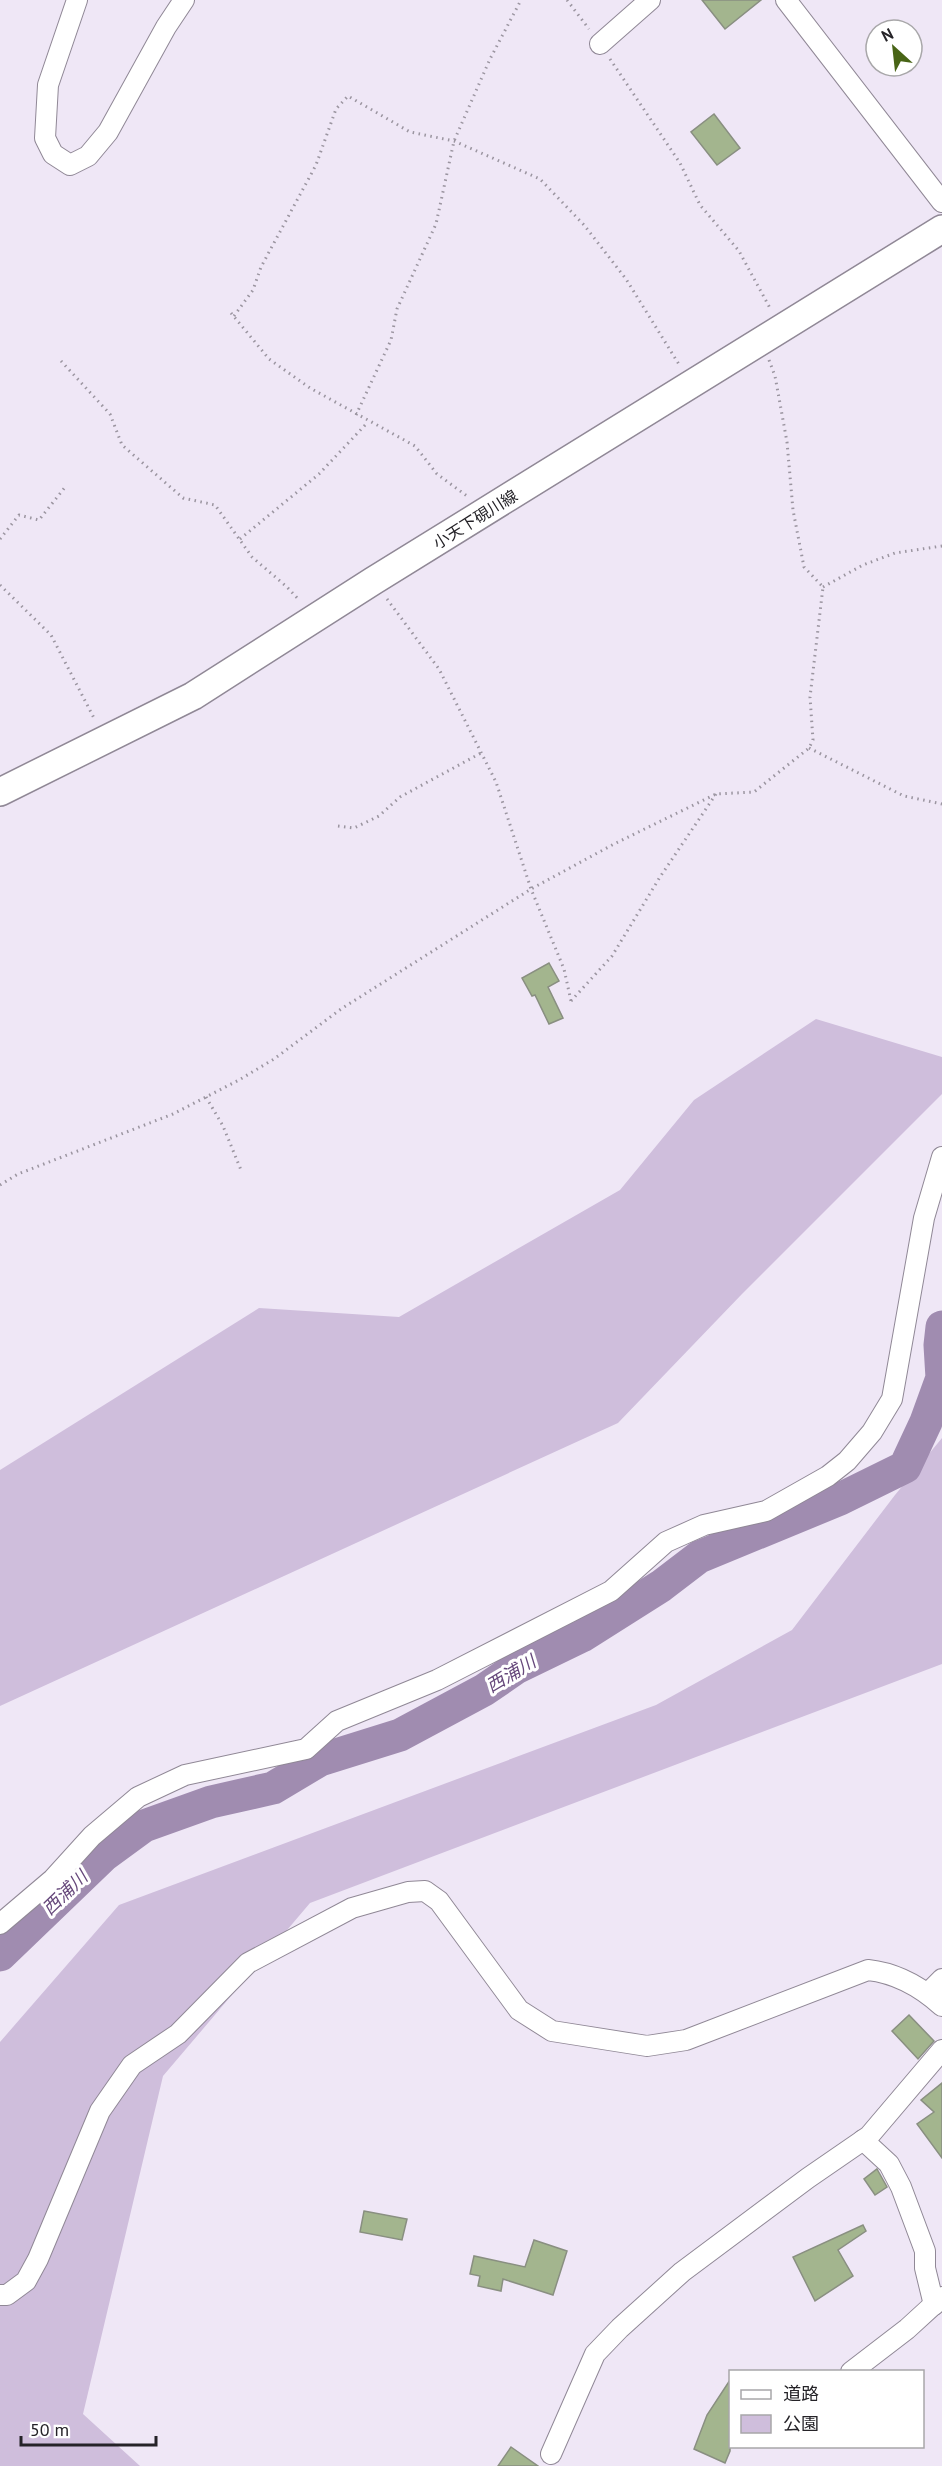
<svg xmlns="http://www.w3.org/2000/svg" width="942" height="2466" font-family="'PT Sans','Noto Sans JP',sans-serif">
  <style>
    .green { fill: #cfbedc }
    .lines { fill: none; stroke-linecap: round; stroke-linejoin: round }
    .river { stroke: #a08cb0; stroke-width: 33 }
    .building { fill: #a3b58e; stroke: #898f81; stroke-width: 1.5 }
    .street-casing { stroke: #908896; stroke-width: 22 }
    .secondary-casing { stroke: #908896; stroke-width: 30 }
    .path { stroke: #9b95a0; stroke-width: 3; stroke-dasharray: 1.5 4.5; stroke-linecap: butt }
    .street { stroke: #fff; stroke-width: 20 }
    .secondary { stroke: #fff; stroke-width: 27 }
    .labels { text-anchor: middle; stroke-width: 6; stroke-linejoin: round; paint-order: stroke }
    .street-label { font-size: 16px; fill: #252328; stroke: #fff }
    .water-label { font-size: 18px; font-style: italic; fill: #66487b; stroke: #fff }
  </style>
  <rect width="100%" height="100%" fill="#efe7f6"/>
  <g class="green">
    <path d="M816 1019 942 1057V1094L742 1294 618 1423 0 1706V1470L259 1308 399 1317 620 1190 694 1100Z"/>
    <path d="M942 1438V1664L310 1903 163 2076 83 2414 140 2466H0V2042L119 1905 656 1705 792 1630 895 1495Z"/>
  </g>
  <g class="lines">
    <path class="river" d="M0 1955 103 1856 144 1826 211 1802 273 1788 320 1760 400 1735 484 1690 516 1668 582 1636 661 1586 699 1557 840 1499 905 1467 926 1422 942 1378 940 1345 942 1327"/>
  </g>
  <g class="building">
    <path d="M702 0H761L725 29Z"/>
    <path d="M714 114 740 148 717 165 691 132Z"/>
    <path d="M549 963 559 981 548 987 563 1018 549 1024 535 995 532 996 522 978Z"/>
    <path d="M909 2015 934 2041 918 2059 892 2031Z"/>
    <path d="M942 2083V2158L917 2124 934 2112 921 2100Z"/>
    <path d="M877 2169 887 2187 875 2195 864 2179Z"/>
    <path d="M364 2211 407 2219 402 2240 360 2232Z"/>
    <path d="M863 2225 866 2231 838 2250 853 2276 815 2301 793 2257Z"/>
    <path d="M534 2240 567 2251 553 2295 503 2279 501 2291 478 2286 480 2276 470 2274 474 2256 525 2267Z"/>
    <path d="M730 2380V2451L725 2463 694 2449 707 2415Z"/>
    <path d="M511 2447 538 2466H498Z"/>
  </g>
  <g class="lines">
    <g class="street-casing">
      <g id="street">
        <path d="M77 0 48 85 45 138 53 154 70 165 88 156 108 132 166 27 184 0"/>
        <path d="M786 0 942 202"/>
        <path d="M600 44 650 0"/>
        <path d="M0 1924 53 1879 92 1836 138 1797 185 1775 306 1749 337 1721 437 1680 611 1591 666 1542 704 1525 766 1511 828 1476 847 1461 872 1432 892 1399 924 1218 942 1157"/>
        <path d="M928 1993 942 1979"/>
        <path d="M863 2140 889 2164 901 2187 925 2251V2268L934 2305"/>
        <path d="M0 2295H7L26 2281 38 2259 100 2111 132 2065 178 2034 248 1963 352 1908 408 1892 425 1891 439 1901 519 2010 552 2031 647 2046 686 2040 868 1970C896 1973 921 1987 942 2006"/>
        <path d="M851 2372 907 2329 942 2297"/>
        <path d="M551 2454 595 2354 620 2328 682 2272 808 2178 869 2136 942 2050"/>
      </g>
    </g>
    <g class="secondary-casing">
      <path id="secondary" d="M0 792 193 696 373 581 942 229"/>
    </g>
    <g class="path">
      <path d="M567 0 589 29"/>
      <path d="M610 59 680 163 700 205 739 251 771 310"/>
      <path d="M231 313 269 359 310 388 415 446 437 474 467 496"/>
      <path d="M234 316 253 290 261 267 316 165 336 109 348 96 410 132 454 141 540 179 584 225 626 279 680 366"/>
      <path d="M769 360 775 376 787 442 793 510 804 567 823 587"/>
      <path d="M61 361 110 414 122 445 183 498 215 505 252 557 287 587 300 601"/>
      <path d="M356 415 391 340 397 309 436 224 454 141 490 59 521 0"/>
      <path d="M0 539 19 515 39 520 66 486"/>
      <path d="M240 539 319 474 368 422"/>
      <path d="M0 585 51 635 95 720"/>
      <path d="M823 587 863 565 895 553 942 546"/>
      <path d="M387 599 439 669 496 782 531 889 564 969 571 1001"/>
      <path d="M809 748 904 796 942 804"/>
      <path d="M338 826 354 828 379 816 400 797 481 753"/>
      <path d="M571 1001 612 956 660 877 716 794"/>
      <path d="M206 1097 223 1126 241 1170"/>
      <path d="M0 1185 18 1174 173 1114 239 1080 274 1059 341 1009 531 889 614 844 716 794 754 792 809 748 813 740 810 697 823 587"/>
    </g>
    <use href="#street" class="street"/>
    <use href="#secondary" class="secondary"/>
  </g>
  <g class="labels">
    <g class="street-label">
      <text transform="translate(475 519) rotate(-32)" y="6">小天下硯川線</text>
    </g>
    <g class="water-label">
      <text transform="translate(511 1674) rotate(-31)" y="6">西浦川</text>
      <text transform="translate(65 1893) rotate(-44)" y="6">西浦川</text>
    </g>
  </g>
  <rect x="729" y="2370" width="195" height="78" fill="#ffffff" stroke="#a8a7a9" stroke-width="1.5"/>
  <rect x="741" y="2390" width="30" height="9" fill="#ffffff" stroke="#a8a7a9" stroke-width="1.5"/>
  <text x="783" y="2400" font-size="18" fill="#252328">道路</text>
  <rect x="741" y="2415" width="30" height="18" fill="#cfbedc" stroke="#a8a7a9" stroke-width="1.5"/>
  <text x="783" y="2430" font-size="18" fill="#252328">公園</text>
  <g transform="translate(894 48) rotate(333)"><circle r="28" fill="#ffffff" stroke="#a8a7a9" stroke-width="1.5"/>
  <path d="M0-4.5L10 22L0 15L-10 22Z" fill="#486416"/>
  <text y="-9" font-size="16" font-weight="bold" text-anchor="middle" fill="#252328">N</text>
  </g>
  <path d="M21 2436v9h135v-9" fill="none" stroke="#252328" stroke-width="3"/>
  <text x="30" y="2436" font-size="18" fill="#252328" stroke="#ffffff" stroke-width="4.5" paint-order="stroke">50 m</text>
</svg>
